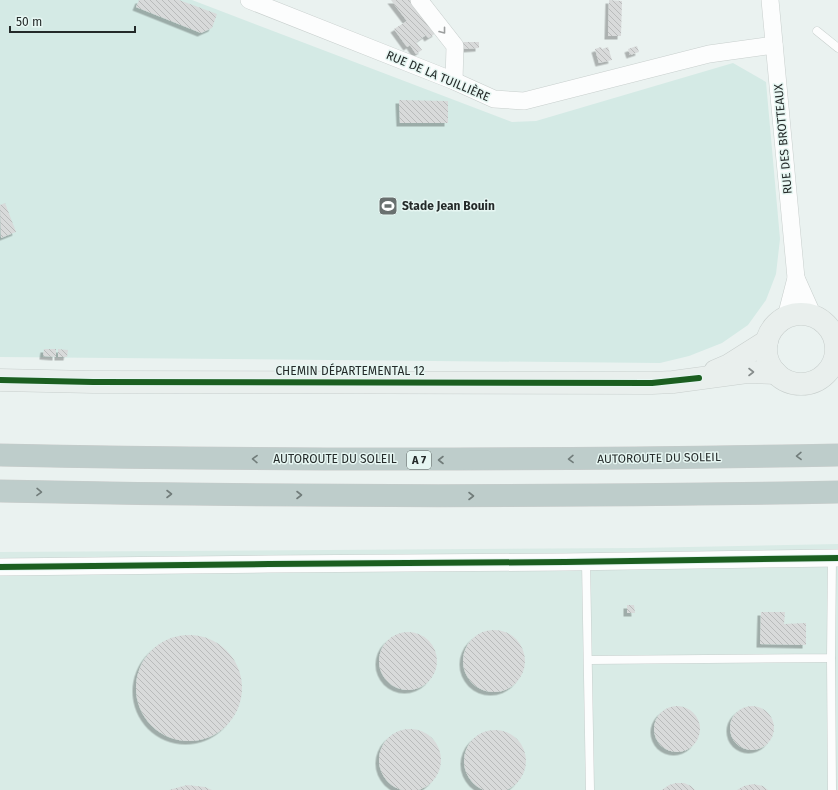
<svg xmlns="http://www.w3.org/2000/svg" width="838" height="790" font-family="'Fira Sans',sans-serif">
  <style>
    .built { fill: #d9ebe6 }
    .pitch { fill: #d4eae5 }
    .building { fill: url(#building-back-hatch); filter: url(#shadow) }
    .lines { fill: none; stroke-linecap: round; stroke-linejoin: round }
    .lane-casing { stroke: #c8cfcd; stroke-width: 9 }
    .street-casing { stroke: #c8cfcd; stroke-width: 18 }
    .secondary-casing { stroke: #c8cfcd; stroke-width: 23 }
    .highway-casing { stroke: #c8cbca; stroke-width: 23 }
    .lane { stroke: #fcfdfd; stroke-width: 8 }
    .street { stroke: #fcfdfd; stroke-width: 17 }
    .secondary { stroke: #e9efed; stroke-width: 22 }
    .highway { stroke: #becdcb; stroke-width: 22 }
    .cycleway-casing { stroke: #e6f6f2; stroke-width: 8 }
    .cycleway { stroke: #1b5e20; stroke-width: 6 }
    .oneway { stroke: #9b9e9e }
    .oneway2 { stroke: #868c8b }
    .oneway3 { stroke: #717c7a }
    .labels { text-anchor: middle; stroke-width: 3; stroke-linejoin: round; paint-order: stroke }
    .shield { fill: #e6f6f2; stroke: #5e6765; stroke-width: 1 }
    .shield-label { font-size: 11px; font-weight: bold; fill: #242a29 }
    .street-label { font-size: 12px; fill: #242a29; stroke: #e6f6f2 }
    .poi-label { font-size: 12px; font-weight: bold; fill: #242a29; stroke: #e6f6f2; text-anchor: start }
  </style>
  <defs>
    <pattern id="building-back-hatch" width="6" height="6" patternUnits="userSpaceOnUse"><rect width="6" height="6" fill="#d8dada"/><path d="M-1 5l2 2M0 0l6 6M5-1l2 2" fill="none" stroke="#b9bbbb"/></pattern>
    <filter id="shadow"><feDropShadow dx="-3.5" dy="3.5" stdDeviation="0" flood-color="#0004"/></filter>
  </defs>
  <rect width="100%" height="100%" fill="#eaf2f0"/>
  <path class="built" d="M838 544V790H0V552L638 548Z"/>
  <path class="pitch" d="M0 0H192L512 122 536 121 733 63 766 82 780 239 776 274 766 300 748 325 722 343 689 356 660 363 0 357Z"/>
  <g class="building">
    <path d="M139 0H179L217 14 212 28 201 33 136 7Z"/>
    <path d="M391 0H412L436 33 428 38 426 35 416 42 422 50 416 54 410 45 407 47 394 29 407 21Z"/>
    <path d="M609 0 622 1 621 36H608Z"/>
    <path d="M459 42H479V48L465 49Z"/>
    <path d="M637 46 639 52 630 55 628 49Z"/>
    <path d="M601 47 602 49 608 47 612 60 599 63 595 49Z"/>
    <path d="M399 100 448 101V123H400Z"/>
    <path d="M5 203 16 232 1 238 0 205Z"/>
    <path d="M44 349H56V357L43 356Z"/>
    <path d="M58 349 68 350 67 357H58Z"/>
    <path d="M627 605H634L635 613H627Z"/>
    <path d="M761 612H785L784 624 806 623V645L760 644Z"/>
    <circle cx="494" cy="661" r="31"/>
    <circle cx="408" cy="661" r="29"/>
    <circle cx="189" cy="688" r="53"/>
    <circle cx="752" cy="728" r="22"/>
    <circle cx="677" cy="729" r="23"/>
    <circle cx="410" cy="760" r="31"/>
    <circle cx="495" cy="761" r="31"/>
    <path d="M676 783H684L691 786 695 790H662L669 785Z"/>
    <path d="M753 784 763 786 768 790H737L744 786Z"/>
    <path d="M187 785 205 787 212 790H169Z"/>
  </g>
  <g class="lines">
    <g class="lane-casing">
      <g id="lane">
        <path d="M817 31 838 48"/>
        <path d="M586 562 590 790"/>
        <path d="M831 658 832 790"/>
        <path d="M589 660 831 658 832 558"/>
      </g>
    </g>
    <g class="street-casing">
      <g id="street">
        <path d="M249 0 454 81 494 99 524 101 709 54 774 45"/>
        <path d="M419 0 455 46 454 81"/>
        <path d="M770 0 796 278 786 317"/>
        <path d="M796 278 813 316"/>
        <path d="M0 567 269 564 565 562 838 558"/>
      </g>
    </g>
    <g class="secondary-casing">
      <g id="secondary">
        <circle cx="801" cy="349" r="35"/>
        <path d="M715 371 729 365 767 341"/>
        <path d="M0 380 93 382 652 383 673 382 747 372 776 373"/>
      </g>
    </g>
    <g class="highway-casing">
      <g id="highway">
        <path d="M0 455C279 461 559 460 838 455"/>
        <path d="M0 491C279 497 559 497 838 492"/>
      </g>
    </g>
    <use href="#lane" class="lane"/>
    <use href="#street" class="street"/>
    <use href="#secondary" class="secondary"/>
    <use href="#highway" class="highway"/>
    <g class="cycleway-casing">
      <g id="cycleway">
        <path d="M0 380 93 382 652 383 699 378"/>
        <path d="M0 567 269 564 565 562 838 558"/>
      </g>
    </g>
    <use href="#cycleway" class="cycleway"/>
  </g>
  <defs><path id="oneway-chevron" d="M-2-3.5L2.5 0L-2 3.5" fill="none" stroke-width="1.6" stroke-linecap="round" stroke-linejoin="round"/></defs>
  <use class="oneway" href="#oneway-chevron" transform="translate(443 31) rotate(52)"/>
  <use class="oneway2" href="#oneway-chevron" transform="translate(751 372)"/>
  <g class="oneway3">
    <use href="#oneway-chevron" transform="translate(799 456) rotate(179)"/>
    <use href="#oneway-chevron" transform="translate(255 459) rotate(-179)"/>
    <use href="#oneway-chevron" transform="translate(571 459) rotate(179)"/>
    <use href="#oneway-chevron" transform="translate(441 460) rotate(-180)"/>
    <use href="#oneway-chevron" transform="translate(39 492) rotate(1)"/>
    <use href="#oneway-chevron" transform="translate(169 494)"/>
    <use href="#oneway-chevron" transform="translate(299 495)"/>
    <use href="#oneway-chevron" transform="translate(471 496)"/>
  </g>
  <defs>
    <g id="stadium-square" transform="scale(1)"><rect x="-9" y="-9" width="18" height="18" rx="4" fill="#69706f" stroke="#e6f6f2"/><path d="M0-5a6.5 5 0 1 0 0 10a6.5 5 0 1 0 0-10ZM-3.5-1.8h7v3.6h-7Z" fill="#fff"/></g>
  </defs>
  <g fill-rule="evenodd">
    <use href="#stadium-square" x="388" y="206"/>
  </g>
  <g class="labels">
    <rect class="shield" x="407" y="451" width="24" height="18" rx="3"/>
    <g class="shield-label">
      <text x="419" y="464">A 7</text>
    </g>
    <g class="street-label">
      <text transform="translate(438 76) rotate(23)" y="4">RUE DE LA TUILLIÈRE</text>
      <text transform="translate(783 139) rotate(-95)" y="4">RUE DES BROTTEAUX</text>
      <text x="350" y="375">CHEMIN DÉPARTEMENTAL 12</text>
      <text transform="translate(659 458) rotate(-1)" y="4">AUTOROUTE DU SOLEIL</text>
      <text x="335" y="463">AUTOROUTE DU SOLEIL</text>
    </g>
    <g class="poi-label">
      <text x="402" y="210">Stade Jean Bouin</text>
    </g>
  </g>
  <path d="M10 26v6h125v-6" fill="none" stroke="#242a29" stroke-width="2"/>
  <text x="16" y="26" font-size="12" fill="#242a29" stroke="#e6f6f2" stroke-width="3" paint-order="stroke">50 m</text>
</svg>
